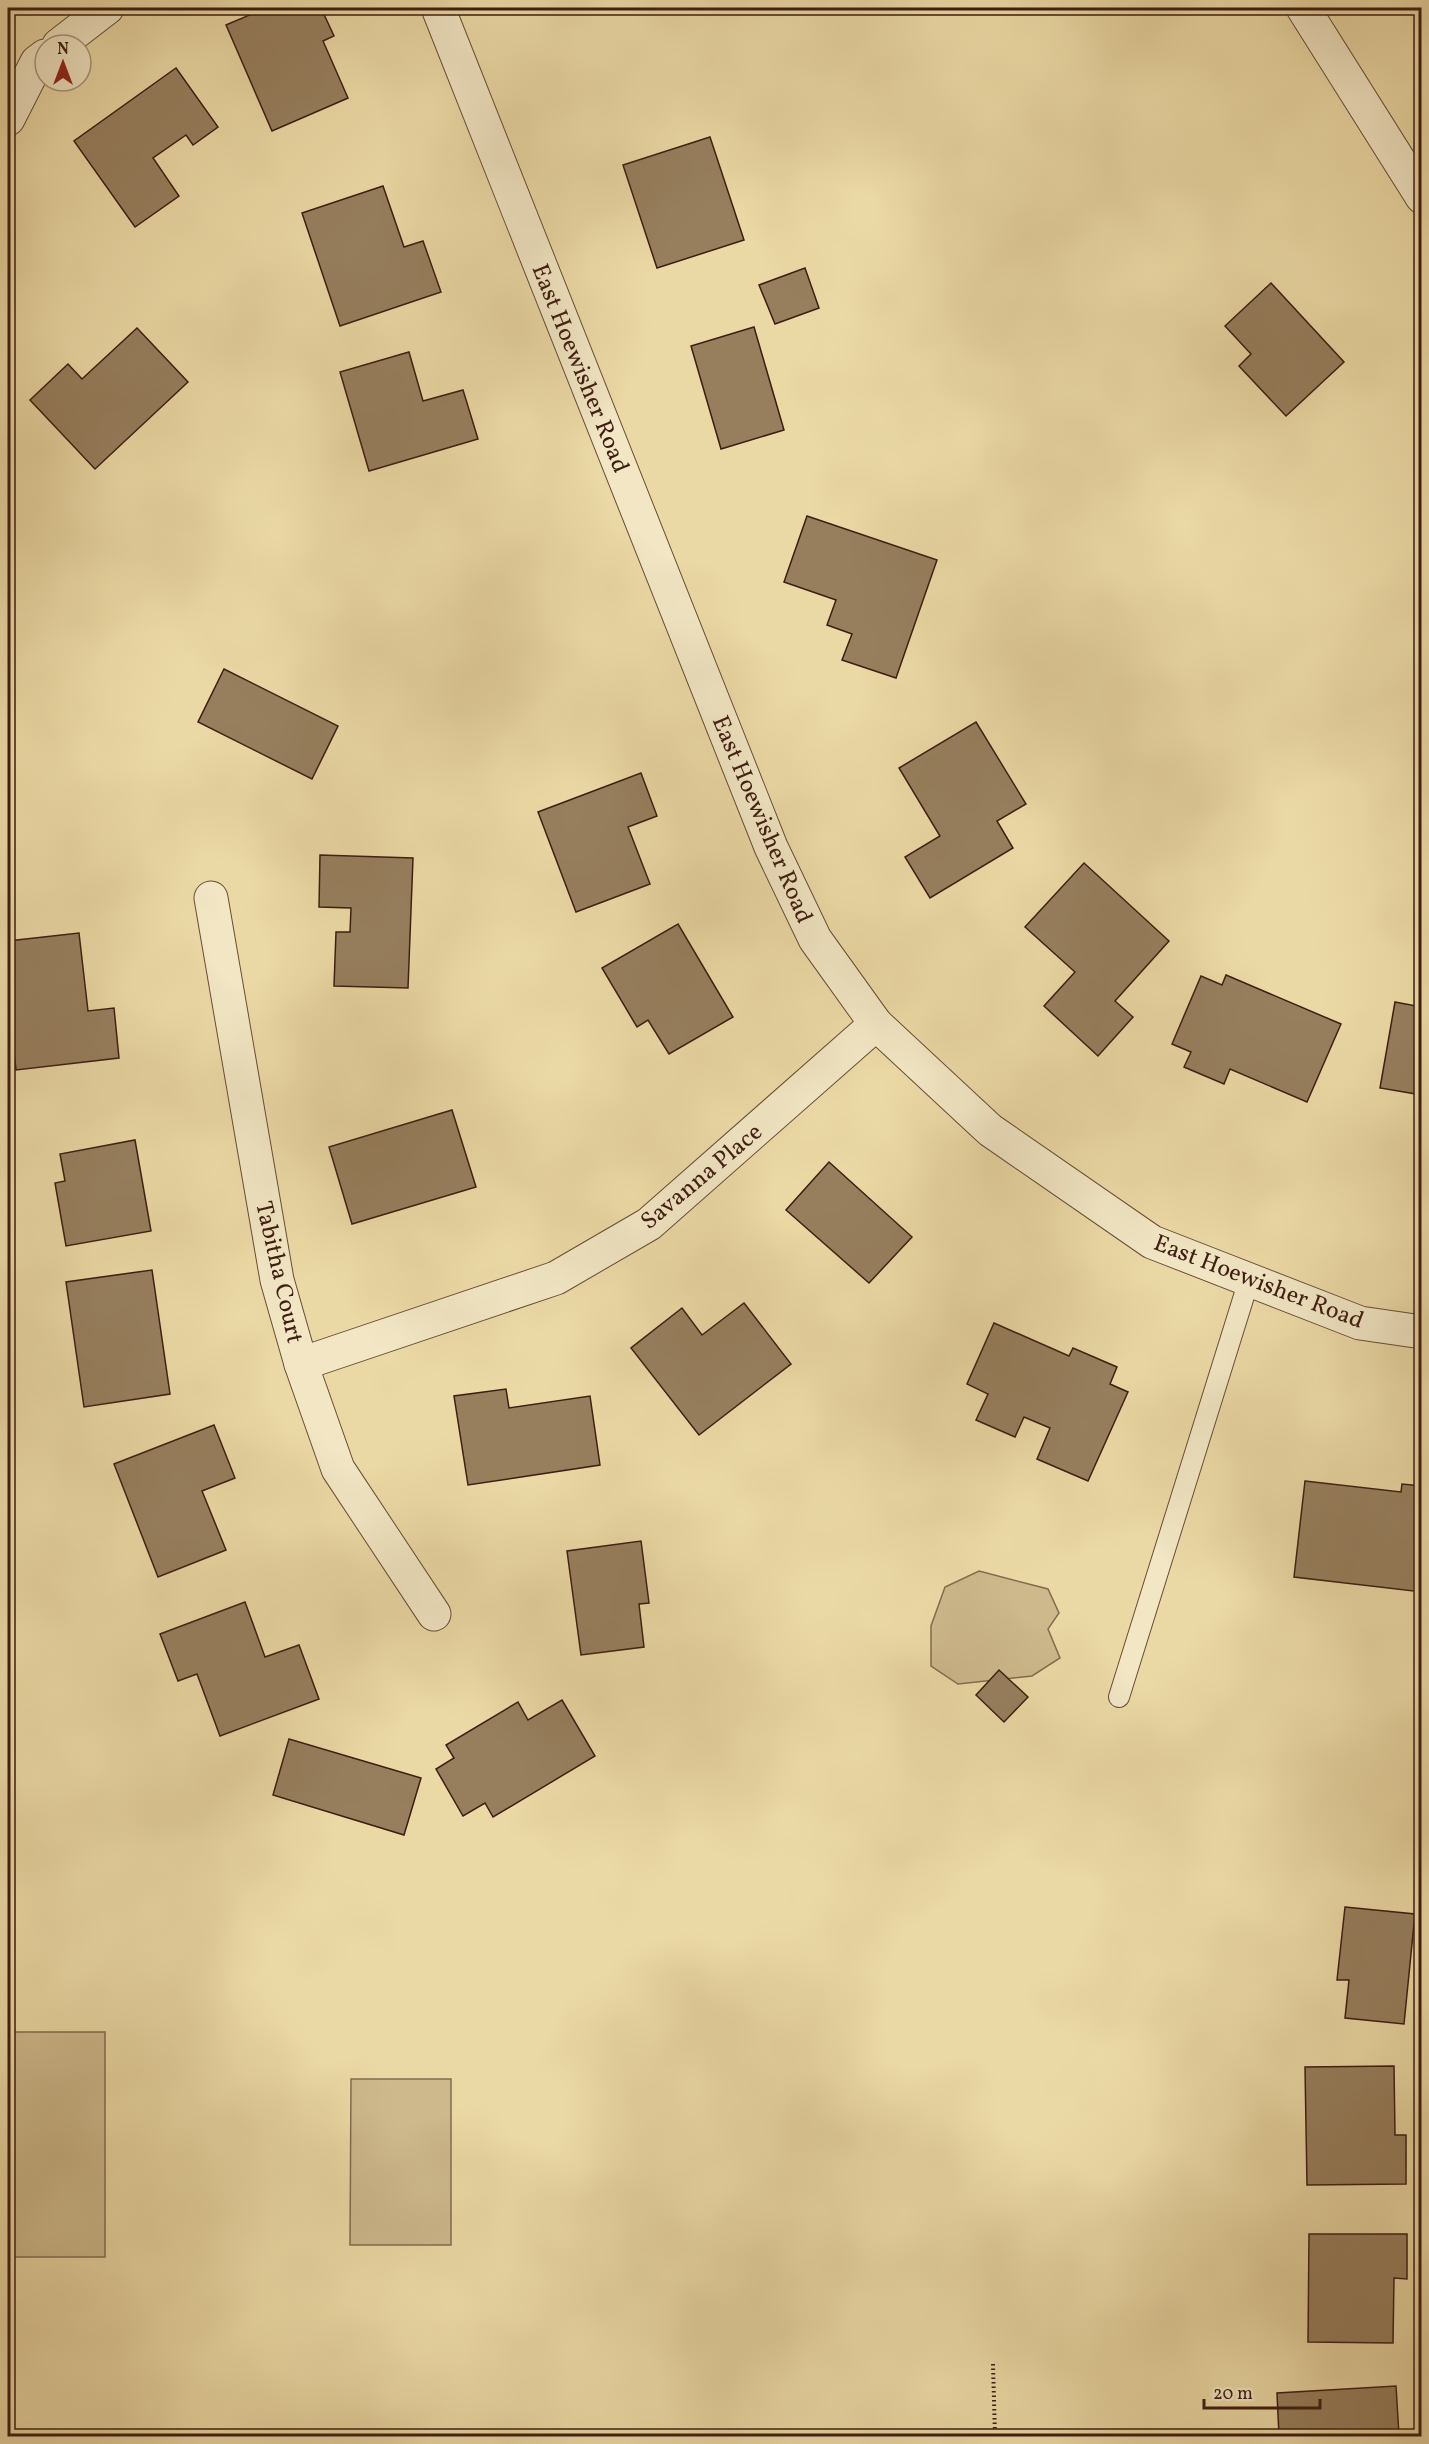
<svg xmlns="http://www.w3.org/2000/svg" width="1429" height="2444" font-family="Vollkorn,serif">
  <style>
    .green { fill: #cdb98c; stroke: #856b4e; stroke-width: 1.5 }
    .building { fill: #977f5e; stroke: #3d1d11; stroke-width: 1.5 }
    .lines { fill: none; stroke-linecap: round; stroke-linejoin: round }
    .service-casing { stroke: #684c36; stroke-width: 22 }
    .minor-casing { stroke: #684c36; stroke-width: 35 }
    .path { stroke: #3d1d11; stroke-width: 4; stroke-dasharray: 1.5 3; stroke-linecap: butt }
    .service { stroke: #f2e6c4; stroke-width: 20 }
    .minor { stroke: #f2e6c4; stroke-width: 33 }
    .labels { text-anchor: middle; stroke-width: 6; stroke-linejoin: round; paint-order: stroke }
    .street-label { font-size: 24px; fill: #3d1d11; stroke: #f2e6c4 }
  </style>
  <rect width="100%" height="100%" fill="#ebd9a5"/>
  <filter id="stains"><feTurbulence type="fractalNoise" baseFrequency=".00333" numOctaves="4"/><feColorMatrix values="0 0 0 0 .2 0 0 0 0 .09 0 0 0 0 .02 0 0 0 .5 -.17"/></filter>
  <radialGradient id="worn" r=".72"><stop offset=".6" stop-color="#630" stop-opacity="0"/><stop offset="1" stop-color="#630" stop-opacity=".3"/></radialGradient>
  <g class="green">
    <path d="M979 1571 1048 1589 1059 1613 1048 1629 1060 1658 1032 1676 958 1684 931 1666V1626L945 1587Z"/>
    <rect x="8" y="2032" width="97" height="225"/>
    <path d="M351 2079H451V2245H350Z"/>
  </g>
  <g class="building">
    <path d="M266 8H321L334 36 323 41 348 98 272 131 226 25Z"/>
    <path d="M176 68 218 127 193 145 186 135 153 158 179 196 135 227 74 141Z"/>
    <path d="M710 137 744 240 657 268 623 165Z"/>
    <path d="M383 186 404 247 423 241 441 292 340 326 302 213Z"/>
    <path d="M805 268 819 308 775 324 759 285Z"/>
    <path d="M1271 283 1344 362 1286 416 1239 366 1251 354 1225 326Z"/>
    <path d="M754 327 784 430 721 449 691 346Z"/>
    <path d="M137 328 188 382 95 469 30 400 68 364 82 379Z"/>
    <path d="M409 352 423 401 463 390 478 439 369 471 340 372Z"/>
    <path d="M807 516 937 560 896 678 842 660 852 634 827 625 836 600 784 582Z"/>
    <rect x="1419" y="592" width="3" height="57"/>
    <path d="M224 669 338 726 312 779 198 722Z"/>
    <path d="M976 722 1026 804 997 821 1013 848 930 898 905 857 940 836 899 768Z"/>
    <path d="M641 773 657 816 628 827 650 884 576 912 538 812Z"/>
    <path d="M320 855 413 858 408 988 334 986 336 932H350L351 908 319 907Z"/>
    <path d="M1084 863 1169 941 1115 1001 1133 1017 1098 1056 1044 1006 1075 972 1025 927Z"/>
    <path d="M678 924 733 1017 669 1054 648 1020 637 1027 602 968Z"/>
    <path d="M79 933 88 1011 114 1008 119 1058 16 1070 8 996V941Z"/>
    <path d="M1226 975 1341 1024 1307 1102 1230 1069 1224 1084 1184 1067 1191 1052 1172 1044 1201 976 1222 985Z"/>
    <path d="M1395 1002 1422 1007V1095L1380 1088Z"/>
    <path d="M452 1110 476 1187 352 1224 329 1147Z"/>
    <path d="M135 1140 151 1231 66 1246 55 1183 65 1181 60 1154Z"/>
    <path d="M829 1162 912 1237 869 1283 786 1210Z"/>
    <path d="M152 1270 170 1394 84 1407 66 1282Z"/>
    <path d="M744 1303 791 1364 699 1435 631 1348 682 1308 702 1335Z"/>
    <path d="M994 1323 1069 1356 1073 1348 1117 1367 1110 1384 1128 1392 1088 1481 1037 1459 1050 1428 1024 1417 1015 1437 976 1420 988 1394 967 1384Z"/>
    <path d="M506 1389 509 1408 590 1396 600 1465 468 1485 454 1396Z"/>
    <path d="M214 1425 235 1478 202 1491 226 1550 158 1577 114 1464Z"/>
    <path d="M1305 1481 1401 1492 1402 1484 1422 1486V1592L1294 1577Z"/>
    <path d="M641 1541 649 1603 639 1604 644 1647 581 1655 567 1551Z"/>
    <path d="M245 1602 265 1657 299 1645 319 1699 220 1736 197 1674 178 1681 160 1634Z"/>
    <path d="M999 1670 1028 1697 1004 1722 976 1695Z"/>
    <path d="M562 1700 595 1756 493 1817 485 1803 463 1816 436 1769 454 1758 446 1745 518 1702 528 1720Z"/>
    <path d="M289 1739 421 1778 404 1835 273 1795Z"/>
    <path d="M1345 1907 1415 1914 1404 2024 1345 2018 1349 1980H1337Z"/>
    <path d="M1394 2066 1395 2135H1406V2184L1307 2185 1305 2067Z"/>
    <path d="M1309 2234H1407V2279L1394 2278 1393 2343 1308 2342Z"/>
    <path d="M1396 2386 1399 2435 1279 2436 1277 2393Z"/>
  </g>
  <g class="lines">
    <g class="service-casing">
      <path id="service" d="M1119 1697 1249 1280"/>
    </g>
    <g class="minor-casing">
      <g id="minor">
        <path d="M438 8 771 847 815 939 876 1024 990 1130 1152 1242 1360 1323 1422 1332"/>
        <path d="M1303 8 1422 197"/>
        <path d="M59 45 107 8"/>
        <path d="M8 119 37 62 45 56"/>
        <path d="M211 898 277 1280 301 1364 338 1469 434 1614"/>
        <path d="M301 1364 556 1278 649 1224 876 1024"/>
      </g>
    </g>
    <path class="path" d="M993 2364 995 2436"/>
    <use href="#service" class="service"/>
    <use href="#minor" class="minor"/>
  </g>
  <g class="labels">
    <g class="street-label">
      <text transform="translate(581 368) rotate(68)" y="8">East Hoewisher Road</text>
      <text transform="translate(763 819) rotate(67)" y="8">East Hoewisher Road</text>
      <text transform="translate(701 1176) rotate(-40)" y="8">Savanna Place</text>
      <text transform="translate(280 1272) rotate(77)" y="8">Tabitha Court</text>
      <text transform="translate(1259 1281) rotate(21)" y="8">East Hoewisher Road</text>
    </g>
  </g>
  <rect width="1429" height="2444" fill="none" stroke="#ebd9a5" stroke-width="30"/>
  <rect x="9" y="9" width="1411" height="2426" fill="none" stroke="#3d1d11" stroke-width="3"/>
  <rect x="15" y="15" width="1399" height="2414" fill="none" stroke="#3d1d11" stroke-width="1.5"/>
  <g transform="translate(63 63)"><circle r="28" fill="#f2e6c4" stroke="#aa967c" stroke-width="1.5"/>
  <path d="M0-4.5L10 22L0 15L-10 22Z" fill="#8f2418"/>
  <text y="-9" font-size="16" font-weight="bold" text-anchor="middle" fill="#3d1d11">N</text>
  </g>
  <path d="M1204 2399v9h116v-9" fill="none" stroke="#3d1d11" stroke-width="3"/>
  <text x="1213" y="2399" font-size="18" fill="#3d1d11" stroke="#f2e6c4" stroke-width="4.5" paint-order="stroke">20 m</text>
  <rect width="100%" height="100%" filter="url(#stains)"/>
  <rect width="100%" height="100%" fill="url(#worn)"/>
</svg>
